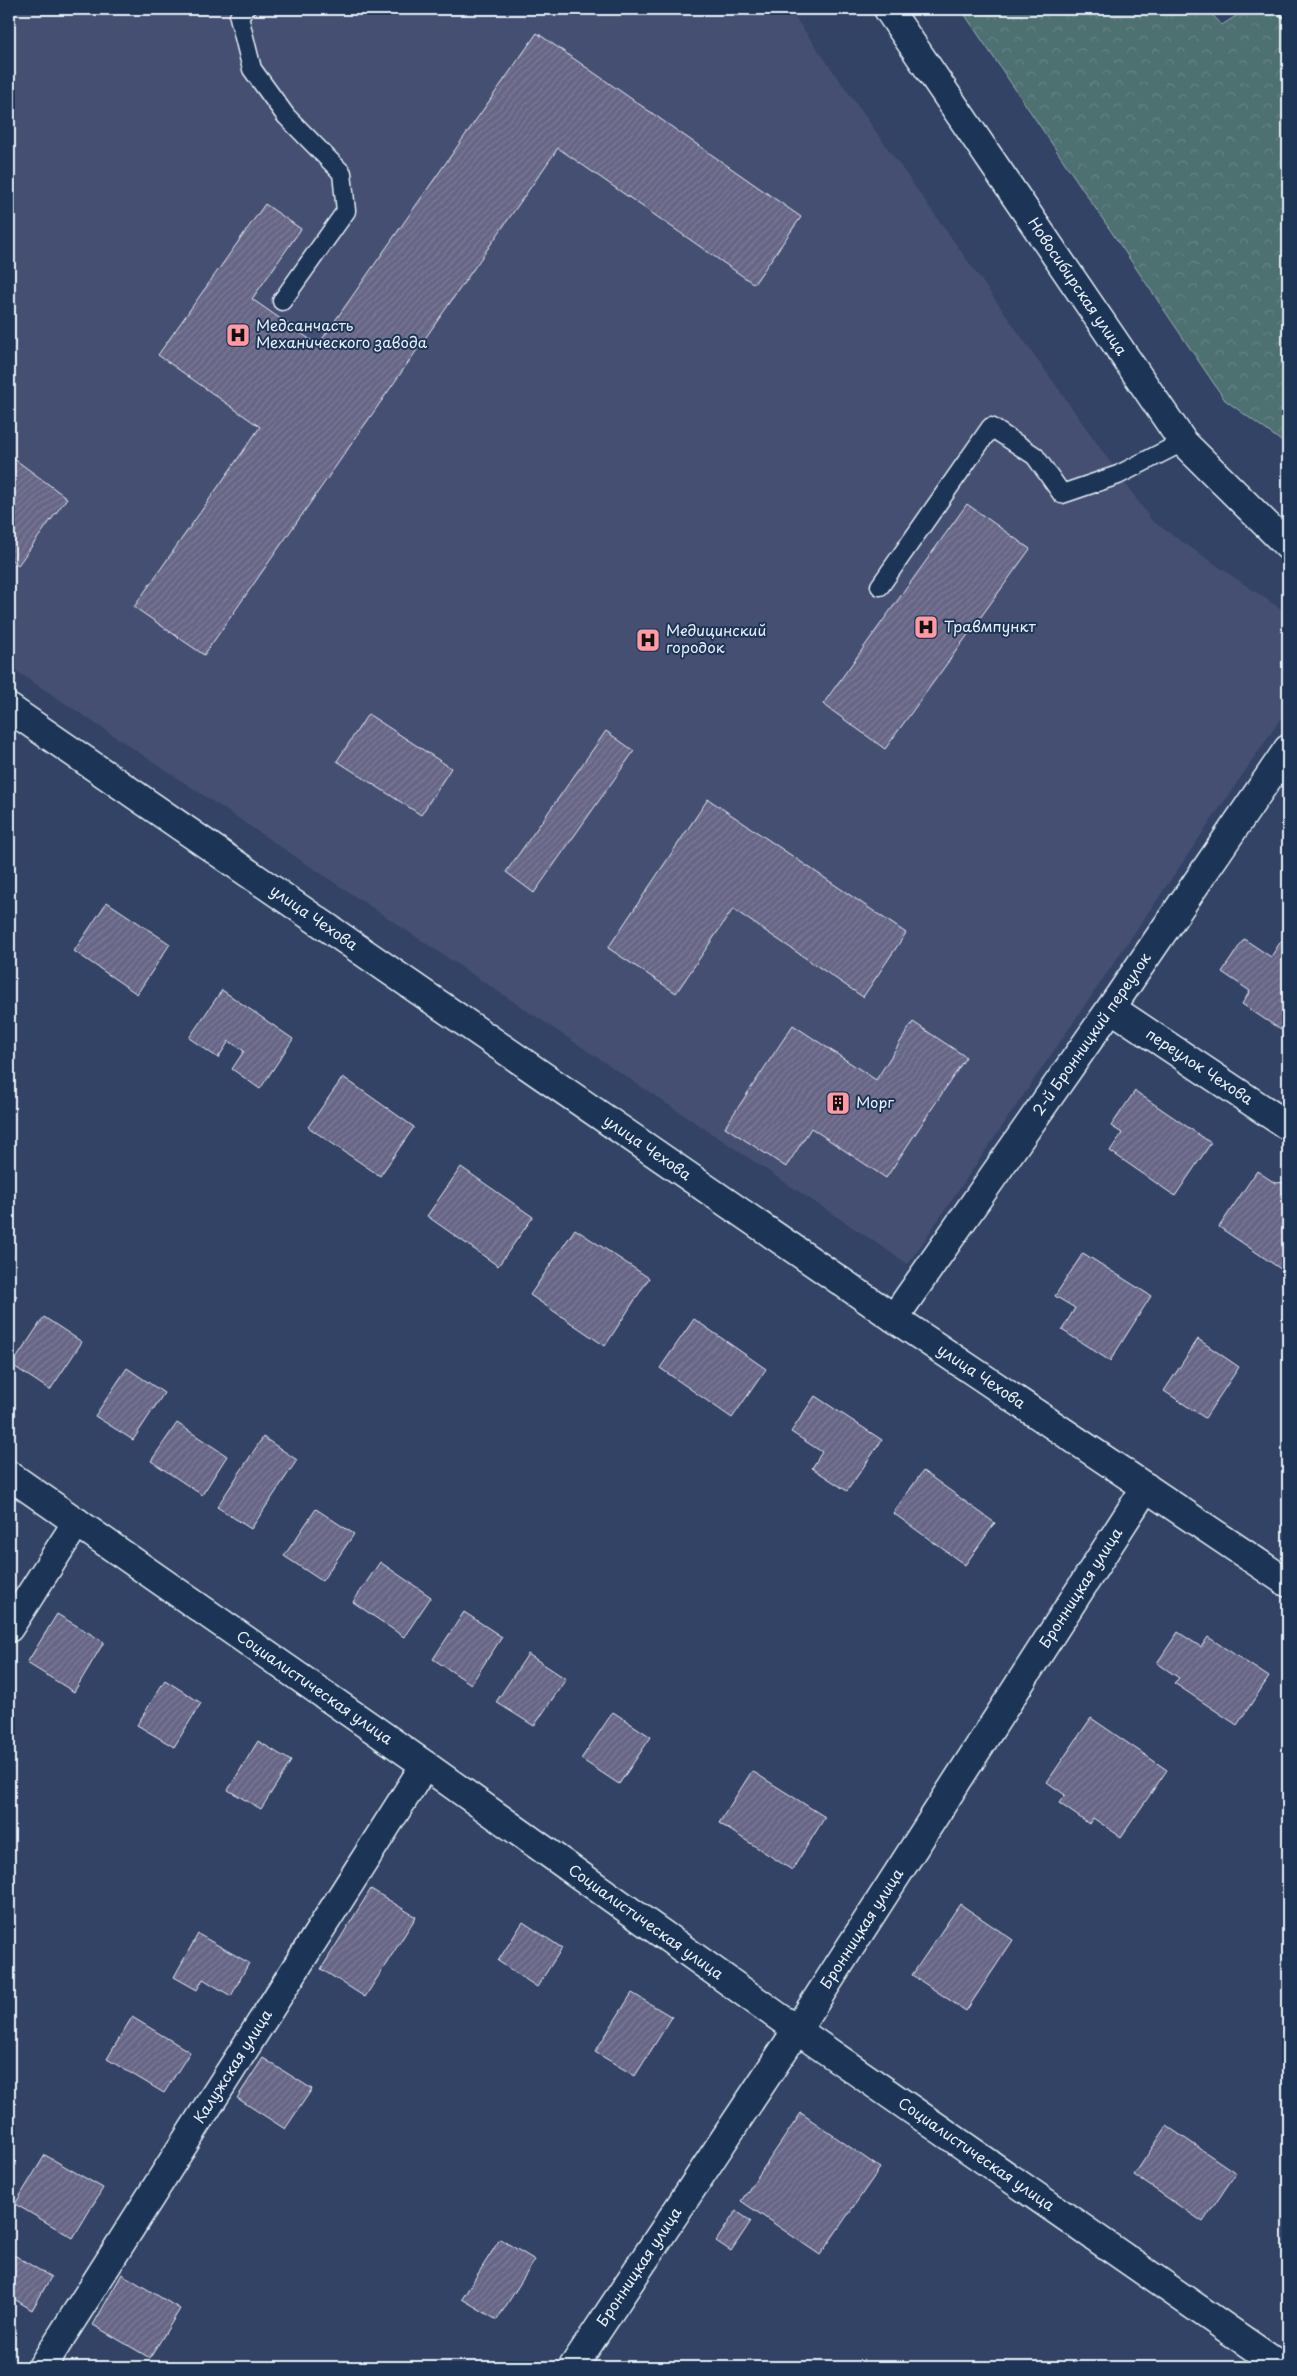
<svg xmlns="http://www.w3.org/2000/svg" width="1297" height="2376" font-family="'Playpen Sans',sans-serif">
  <style>
    .built { fill: #455072 }
    .forest { fill: url(#forest-crowns); stroke: #9bb0b4 }
    .building { fill: url(#building-hatch); stroke: #e8f1f8 }
    .lines { fill: none; stroke-linecap: round; stroke-linejoin: round }
    .lane-casing { stroke: #e8f1f8; stroke-width: 21 }
    .street-casing { stroke: #e8f1f8; stroke-width: 31 }
    .secondary-casing { stroke: #e8f1f8; stroke-width: 31 }
    .path { stroke: #e8f1f8; stroke-width: 3; stroke-dasharray: 5 4; stroke-linecap: butt }
    .lane { stroke: #1d3557; stroke-width: 18 }
    .street { stroke: #1d3557; stroke-width: 28 }
    .secondary { stroke: #1d3557; stroke-width: 28 }
    .labels { text-anchor: middle; stroke-width: 4; stroke-linejoin: round; paint-order: stroke }
    .street-label { font-size: 15px; fill: #e8f1f8; stroke: #1d3557 }
    .poi-label { font-size: 15px; fill: #e8f1f8; stroke: #1d3557; text-anchor: start }
  </style>
  <defs>
    <pattern id="forest-crowns" width="20" height="18" patternUnits="userSpaceOnUse" patternTransform="scale(1.25)"><rect width="20" height="18" fill="#4e6f70"/><path d="M2 6a3 3 0 1 1 6 0M12 15a3 3 0 1 1 6 0" fill="none" stroke="#688485"/></pattern>
    <pattern id="building-hatch" width="6" height="6" patternUnits="userSpaceOnUse" patternTransform="scale(1.25)"><rect width="6" height="6" fill="#666586"/><path d="M-1 1l2-2M0 6l6-6M5 7l2-2" fill="none" stroke="#7c7c98"/></pattern>
  </defs>
  <rect width="100%" height="100%" fill="#334365"/>
  <filter id="ink" filterUnits="userSpaceOnUse"><feTurbulence type="fractalNoise" baseFrequency=".02" numOctaves="2"/><feDisplacementMap in="SourceGraphic" scale="10" xChannelSelector="R" yChannelSelector="G"/><feConvolveMatrix kernelMatrix="1 2 1 2 8 2 1 2 1" color-interpolation-filters="sRGB"/></filter>
  <g filter="url(#ink)">
    <path class="built" d="M9 9H789L1152 521 1288 614V708L908 1264 9 666Z"/>
    <path class="forest" d="M961 9H1207L1222 25 1247 9H1288V446L1225 400Z"/>
    <g class="building">
      <path d="M537 33 801 217 754 284 558 148 204 655 134 607 260 427 158 355 265 204 301 229 252 299 318 345Z"/>
      <path d="M9 455 67 498 18 565 9 558Z"/>
      <path d="M967 504 1030 549 885 749 823 704Z"/>
      <path d="M368 714 451 768 421 815 337 761Z"/>
      <path d="M606 731 634 751 534 893 506 872Z"/>
      <path d="M708 799 906 933 863 997 733 909 676 993 608 948Z"/>
      <path d="M107 902 170 944 137 994 74 951Z"/>
      <path d="M1244 939 1271 957 1281 941 1288 946V1019L1281 1030 1242 1004 1250 991 1222 972Z"/>
      <path d="M222 990 293 1039 260 1089 232 1069 244 1051 229 1041 218 1058 189 1038Z"/>
      <path d="M913 1022 966 1057 886 1178 811 1128 786 1167 725 1127 793 1025 876 1080Z"/>
      <path d="M343 1077 414 1127 380 1176 308 1127Z"/>
      <path d="M1135 1091 1211 1143 1175 1196 1110 1151 1122 1133 1111 1126Z"/>
      <path d="M461 1167 533 1217 498 1266 427 1216Z"/>
      <path d="M1257 1171 1275 1183 1288 1182V1274L1219 1227Z"/>
      <path d="M575 1229 649 1278 605 1346 530 1295Z"/>
      <path d="M1083 1253 1151 1296 1110 1361 1062 1330 1075 1308 1055 1296Z"/>
      <path d="M9 1291 17 1296 9 1309Z"/>
      <path d="M44 1317 82 1342 50 1390 12 1365Z"/>
      <path d="M694 1319 766 1369 732 1418 660 1368Z"/>
      <path d="M1198 1339 1239 1367 1205 1418 1164 1391Z"/>
      <path d="M127 1368 164 1393 133 1440 95 1416Z"/>
      <path d="M815 1396 882 1440 847 1491 812 1468 822 1452 791 1432Z"/>
      <path d="M177 1423 227 1456 202 1495 151 1461Z"/>
      <path d="M263 1437 297 1460 251 1529 217 1507Z"/>
      <path d="M923 1471 995 1523 965 1565 893 1513Z"/>
      <path d="M316 1509 354 1534 322 1581 284 1556Z"/>
      <path d="M380 1562 431 1597 404 1637 353 1602Z"/>
      <path d="M464 1612 502 1637 471 1684 433 1659Z"/>
      <path d="M57 1614 104 1642 74 1692 27 1663Z"/>
      <path d="M1178 1632 1201 1647 1208 1637 1269 1677 1237 1725 1174 1683 1179 1678 1157 1663Z"/>
      <path d="M528 1654 566 1679 534 1726 496 1702Z"/>
      <path d="M165 1680 201 1703 174 1747 137 1725Z"/>
      <path d="M613 1712 651 1737 619 1784 581 1759Z"/>
      <path d="M1091 1718 1167 1770 1121 1837 1093 1818 1089 1824 1059 1803 1065 1795 1047 1782Z"/>
      <path d="M258 1741 291 1761 261 1809 228 1790Z"/>
      <path d="M752 1771 825 1817 792 1870 719 1823Z"/>
      <path d="M371 1889 416 1917 365 1997 321 1969Z"/>
      <path d="M960 1904 1013 1940 966 2011 912 1975Z"/>
      <path d="M523 1922 562 1948 537 1987 498 1961Z"/>
      <path d="M198 1934 249 1963 231 1996 203 1979 197 1990 174 1977Z"/>
      <path d="M632 1993 672 2017 635 2076 595 2052Z"/>
      <path d="M132 2017 190 2052 164 2093 107 2059Z"/>
      <path d="M263 2058 312 2089 285 2129 237 2098Z"/>
      <path d="M801 2113 880 2168 820 2255 741 2201Z"/>
      <path d="M1167 2126 1236 2173 1203 2222 1134 2175Z"/>
      <path d="M45 2155 103 2188 73 2238 15 2204Z"/>
      <path d="M736 2211 751 2221 731 2251 716 2241Z"/>
      <path d="M500 2239 535 2260 497 2320 462 2299Z"/>
      <path d="M9 2252 51 2277 32 2310 11 2297 9 2301Z"/>
      <path d="M122 2274 180 2309 150 2358 93 2325Z"/>
    </g>
    <g class="lines">
      <g class="lane-casing">
        <g id="lane">
          <path d="M245 9 239 17 252 69 286 116 342 173 346 211 282 301"/>
          <path d="M880 586 991 427 1035 456 1062 494 1118 475 1183 442"/>
        </g>
      </g>
      <g class="street-casing">
        <g id="street">
          <path id="s1" d="M9 708 894 1318 1288 1583"/>
          <path id="s2" d="M1111 1008 1288 1126"/>
          <path id="s3" d="M894 1318 1111 1008 1288 749"/>
          <path id="s4" d="M9 1475 425 1765 797 2030 1282 2367"/>
          <path d="M9 1628 77 1522"/>
          <path id="s5" d="M42 2367 425 1765"/>
          <path id="s6" d="M573 2367 797 2030 1146 1487"/>
        </g>
      </g>
      <g class="secondary-casing">
        <g id="secondary">
          <path id="s7" d="M888 9 1183 442 1288 546"/>
        </g>
      </g>
      <path class="path" d="M1273 9 1288 21"/>
      <use href="#lane" class="lane"/>
      <use href="#street" class="street"/>
      <use href="#secondary" class="secondary"/>
    </g>
  </g>
  <defs>
    <g id="hospital-square" transform="scale(1.25)"><rect x="-9" y="-9" width="18" height="18" rx="4" fill="#ff9aa2" stroke="#1d3557"/><path d="M-5-5h3v3.5h4V-5h3V5h-3V1.5h-4V5h-3Z" fill="#111"/></g>
    <g id="building-square" transform="scale(1.25)"><rect x="-9" y="-9" width="18" height="18" rx="4" fill="#ff9aa2" stroke="#1d3557"/><path d="M-4-6H4V6H1V3H-1V6H-4ZM-2.5-4.3h1.7v1.8h-1.7ZM.8-4.3h1.7v1.8H.8ZM-2.5-1h1.7V.8h-1.7ZM.8-1h1.7V.8H.8Z" fill="#111"/></g>
  </defs>
  <g fill-rule="evenodd">
    <use href="#hospital-square" x="238" y="335"/>
    <use href="#hospital-square" x="926" y="627"/>
    <use href="#hospital-square" x="648" y="640"/>
    <use href="#building-square" x="838" y="1103"/>
  </g>
  <g class="labels">
    <g class="street-label">
      <text dy="5" stroke="none"><textPath href="#s7" startOffset="336">Новосибирская улица</textPath></text>
      <text dy="5" stroke="none"><textPath href="#s1" startOffset="370">улица Чехова</textPath></text>
      <text dy="5" stroke="none"><textPath href="#s3" startOffset="346">2-й Бронницкий переулок</textPath></text>
      <text dy="5" stroke="none"><textPath href="#s2" startOffset="106">переулок Чехова</textPath></text>
      <text dy="5" stroke="none"><textPath href="#s1" startOffset="775">улица Чехова</textPath></text>
      <text dy="5" stroke="none"><textPath href="#s1" startOffset="1180">улица Чехова</textPath></text>
      <text dy="5" stroke="none"><textPath href="#s6" startOffset="930">Бронницкая улица</textPath></text>
      <text dy="5" stroke="none"><textPath href="#s4" startOffset="372">Социалистическая улица</textPath></text>
      <text dy="5" stroke="none"><textPath href="#s4" startOffset="778">Социалистическая улица</textPath></text>
      <text dy="5" stroke="none"><textPath href="#s6" startOffset="525">Бронницкая улица</textPath></text>
      <text dy="5" stroke="none"><textPath href="#s5" startOffset="356">Калужская улица</textPath></text>
      <text dy="5" stroke="none"><textPath href="#s4" startOffset="1182">Социалистическая улица</textPath></text>
      <text dy="5" stroke="none"><textPath href="#s6" startOffset="120">Бронницкая улица</textPath></text>
    </g>
    <g class="poi-label">
      <text x="256" y="331">Медсанчасть<tspan x="256" dy="17">Механического завода</tspan></text>
      <text x="944" y="632">Травмпункт</text>
      <text x="666" y="636">Медицинский<tspan x="666" dy="17">городок</tspan></text>
      <text x="856" y="1108">Морг</text>
    </g>
  </g>
  <rect width="1297" height="2376" fill="none" stroke="#1d3557" stroke-width="30"/>
  <rect x="15" y="15" width="1267" height="2346" fill="none" stroke="#e8f1f8" stroke-width="2" filter="url(#ink)"/>
</svg>
